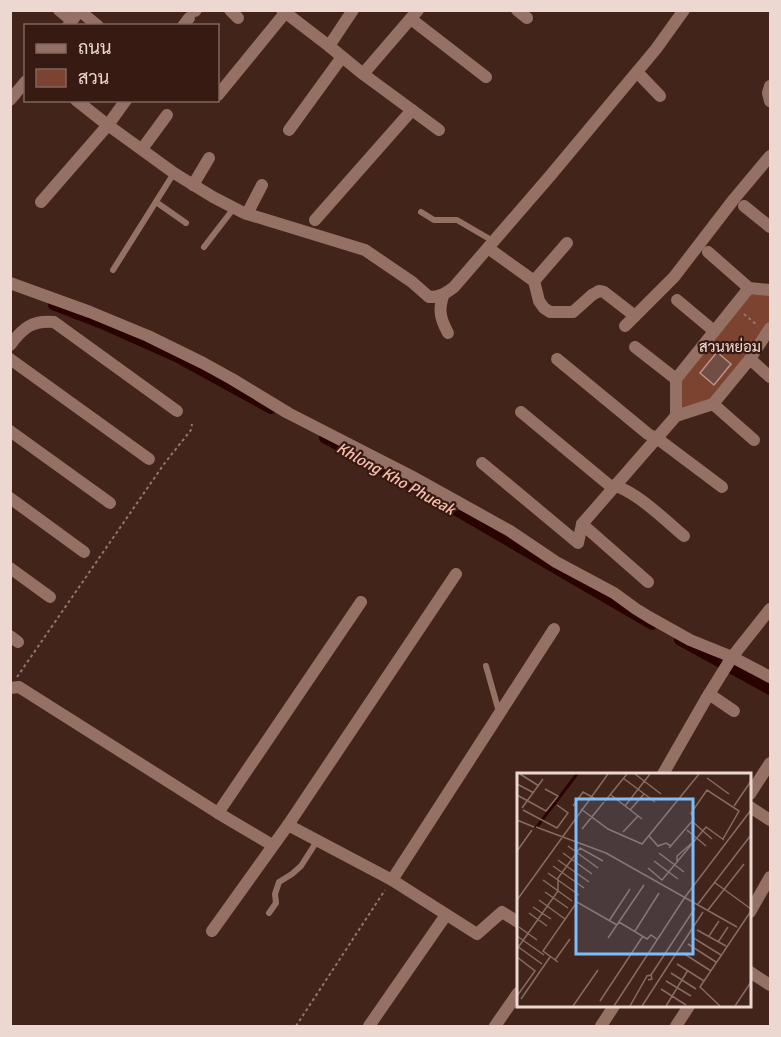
<svg xmlns="http://www.w3.org/2000/svg" width="781" height="1037" font-family="Signika,Sarabun,sans-serif">
  <style>
    .green { fill: #7d4331 }
    .lines { fill: none; stroke-linecap: round; stroke-linejoin: round }
    .canal { stroke: #2a0300; stroke-width: 10 }
    .building { fill: #704e44; stroke: #bb9488; stroke-width: 1.5 }
    .path { stroke: #91776f; stroke-width: 2; stroke-dasharray: 3 3; stroke-linecap: butt }
    .service { stroke: #957065; stroke-width: 6 }
    .minor { stroke: #957065; stroke-width: 12 }
    .labels { text-anchor: middle; stroke-width: 4.5; stroke-linejoin: round; paint-order: stroke }
    .park-label { font-size: 15px; fill: #f3dfd9; stroke: #371a11 }
    .water-label { font-size: 16px; font-style: italic; fill: #f7beac; stroke: #371a11 }
    .inset-river { fill: none; stroke: #2a0300; stroke-width: 3 }
    .inset-road { fill: none; stroke: #866c63; stroke-width: 1.5 }
    .view { fill: #7ebdf9; fill-opacity: 0.15; stroke: #7ebdf9; stroke-width: 3 }
    .inset-edge { fill: none; stroke: #ecd7d1; stroke-width: 3 }
  </style>
  <rect width="100%" height="100%" fill="#42241a"/>
  <path class="green" d="M749 288 770 290V328L713 404 676 416V379Z"/>
  <g class="lines">
    <g class="canal">
      <path d="M53 305 102 324 178 358 271 409"/>
      <path d="M324 438 434 498 652 625"/>
      <path d="M679 640 770 690"/>
    </g>
  </g>
  <path class="building" d="M717 352 731 364 714 385 700 373Z"/>
  <g class="lines">
    <g class="path">
      <path d="M744 314 758 326"/>
      <path d="M17 677 164 464 191 430 192 424"/>
      <path d="M296 1026 385 890"/>
    </g>
    <g class="service">
      <path d="M156 202 186 223"/>
      <path d="M421 212 434 220H457L493 241"/>
      <path d="M204 247 234 208"/>
      <path d="M113 270 174 173"/>
      <path d="M486 666 499 712"/>
      <path d="M269 913 276 903 275 894 279 882 292 874 301 866 317 841"/>
    </g>
    <g class="minor">
      <path d="M59 10 72 21"/>
      <path d="M230 10 238 18"/>
      <path d="M282 10 329 46 363 74 439 130"/>
      <path d="M517 10 527 18"/>
      <path d="M80 11 98 26"/>
      <path d="M195 11 196 10"/>
      <path d="M411 19 486 77"/>
      <path d="M68 26 80 10"/>
      <path d="M183 26 189 18"/>
      <path d="M329 46 353 10"/>
      <path d="M637 72 660 96"/>
      <path d="M363 74 418 10"/>
      <path d="M770 86 768 93 770 101"/>
      <path d="M218 95 285 13"/>
      <path d="M10 100 26 81"/>
      <path d="M76 100 105 123 174 173 213 197 244 213 365 250 412 282 429 297C440 297 445 294 454 287L550 176 656 49 684 10"/>
      <path d="M289 130 342 57"/>
      <path d="M142 149 167 115"/>
      <path d="M193 185 209 158"/>
      <path d="M41 202 108 125 126 100"/>
      <path d="M744 206 770 227"/>
      <path d="M247 214 262 185"/>
      <path d="M315 220 412 110"/>
      <path d="M488 248 534 281 539 301 544 308 550 312H573L592 295 599 291 604 292 635 316"/>
      <path d="M708 252 749 288"/>
      <path d="M534 281 567 243"/>
      <path d="M10 283 90 312 148 336 203 363 232 379 288 413 411 476 510 531 556 562 614 593 636 609 649 617 690 640 732 657 770 677"/>
      <path d="M443 296C438 311 441 320 448 333"/>
      <path d="M677 300 714 331"/>
      <path d="M625 326 674 277 734 199 770 156"/>
      <path d="M10 345C23 328 32 320 54 322L177 411"/>
      <path d="M635 347 676 379"/>
      <path d="M10 359 149 459"/>
      <path d="M557 359 648 434 658 439 722 487"/>
      <path d="M750 359 770 377"/>
      <path d="M713 404 754 440"/>
      <path d="M521 412 609 485C631 486 666 521 684 536"/>
      <path d="M676 416V379L749 288 770 290"/>
      <path d="M10 431 110 503"/>
      <path d="M482 463 578 543 582 524 676 416 713 404 750 359 770 328"/>
      <path d="M10 498 84 552"/>
      <path d="M582 524 648 582"/>
      <path d="M10 568 50 597"/>
      <path d="M10 636 18 642"/>
      <path d="M10 688 19 687 218 813 272 845"/>
      <path d="M709 694 734 711"/>
      <path d="M663 774 706 699 732 657 770 609"/>
      <path d="M750 794 770 763"/>
      <path d="M750 807 770 820"/>
      <path d="M218 813 361 602"/>
      <path d="M288 825 392 880 477 934 502 912 518 922"/>
      <path d="M392 880 554 629"/>
      <path d="M750 912 770 877"/>
      <path d="M212 931 288 825 456 574"/>
      <path d="M750 972 770 985"/>
      <path d="M369 1026 446 915"/>
      <path d="M495 1026 518 993"/>
      <path d="M601 1026 614 1006"/>
      <path d="M676 1026 689 1006"/>
    </g>
  </g>
  <g class="labels">
    <g class="park-label">
      <text x="730" y="352">สวนหย่อม</text>
    </g>
    <g class="water-label">
      <text transform="translate(396 478) rotate(29)" y="6">Khlong Kho Phueak</text>
    </g>
  </g>
  <g transform="translate(517 773)">
    <rect width="234" height="234" fill="#42241a"/>
    <path class="inset-river" d="M19 55 60 1"/>
    <path class="inset-road" d="M3 1 22 13M118 1 144 21M106 5 138 29M190 5 212 21M0 11 17 20M0 22 29 38 41 23 28 16M94 22 125 46M88 28 110 1M56 33 66 19 77 25M108 33 133 1M217 33 234 8M5 35 26 6M64 36 91 56 125 71 182 1M6 37 40 55 51 40 40 32M113 37 127 21M0 47 17 54M177 50 195 66M19 54 89 80 220 154M65 56 87 29M170 57 189 73M106 59 121 43M132 63 141 73 149 70 154 73M51 73 81 95M152 75 177 46 174 40 190 17 222 38 206 66M0 78 15 57M46 80 75 101M142 80 167 99M41 87 72 109M137 88 161 106M160 88V83L175 70M36 93 67 115M131 95 145 107 189 54 207 67M31 100 62 122M26 107 55 128M197 109 234 136M28 119 51 135M0 127 91 1M22 127 48 146M181 131 234 62M16 134 34 146M191 137 227 91M12 140 30 153M92 148 113 116M102 149 130 166 134 162 141 167M2 154 20 167M180 157 209 173M118 158 142 120M0 163 27 182M192 163 202 148M175 164 204 182M91 165 127 112M201 169 211 154M171 171 199 189M0 173 25 191M0 176 41 118V105L63 75 86 88M166 180 194 198M0 184 18 198 0 223M38 187 53 166M41 189 26 178 60 129 100 152M160 191 187 208M154 200 179 216M134 202 178 135M149 208 174 223M144 216 169 232M4 226 33 184M83 228 126 163M56 233 81 197M97 233 168 124 234 37M113 233 130 203 134 202 135 206 131 207M125 233 186 139M149 233 171 197M203 233 183 214 234 138M218 233 234 209"/>
    <path class="view" d="M59 26H176V181H59Z"/>
    <rect width="234" height="234" class="inset-edge"/>
  </g>
  <rect width="781" height="1037" fill="none" stroke="#ecd7d1" stroke-width="24"/>
  <rect x="24" y="24" width="195" height="78" fill="#371a11" stroke="#7f665e" stroke-width="1.5"/>
  <rect x="36" y="44" width="30" height="9" fill="#957065" stroke="#7f665e" stroke-width="1.5"/>
  <text x="78" y="54" font-size="18" fill="#ecd7d1">ถนน</text>
  <rect x="36" y="69" width="30" height="18" fill="#7d4331" stroke="#7f665e" stroke-width="1.5"/>
  <text x="78" y="84" font-size="18" fill="#ecd7d1">สวน</text>
</svg>
